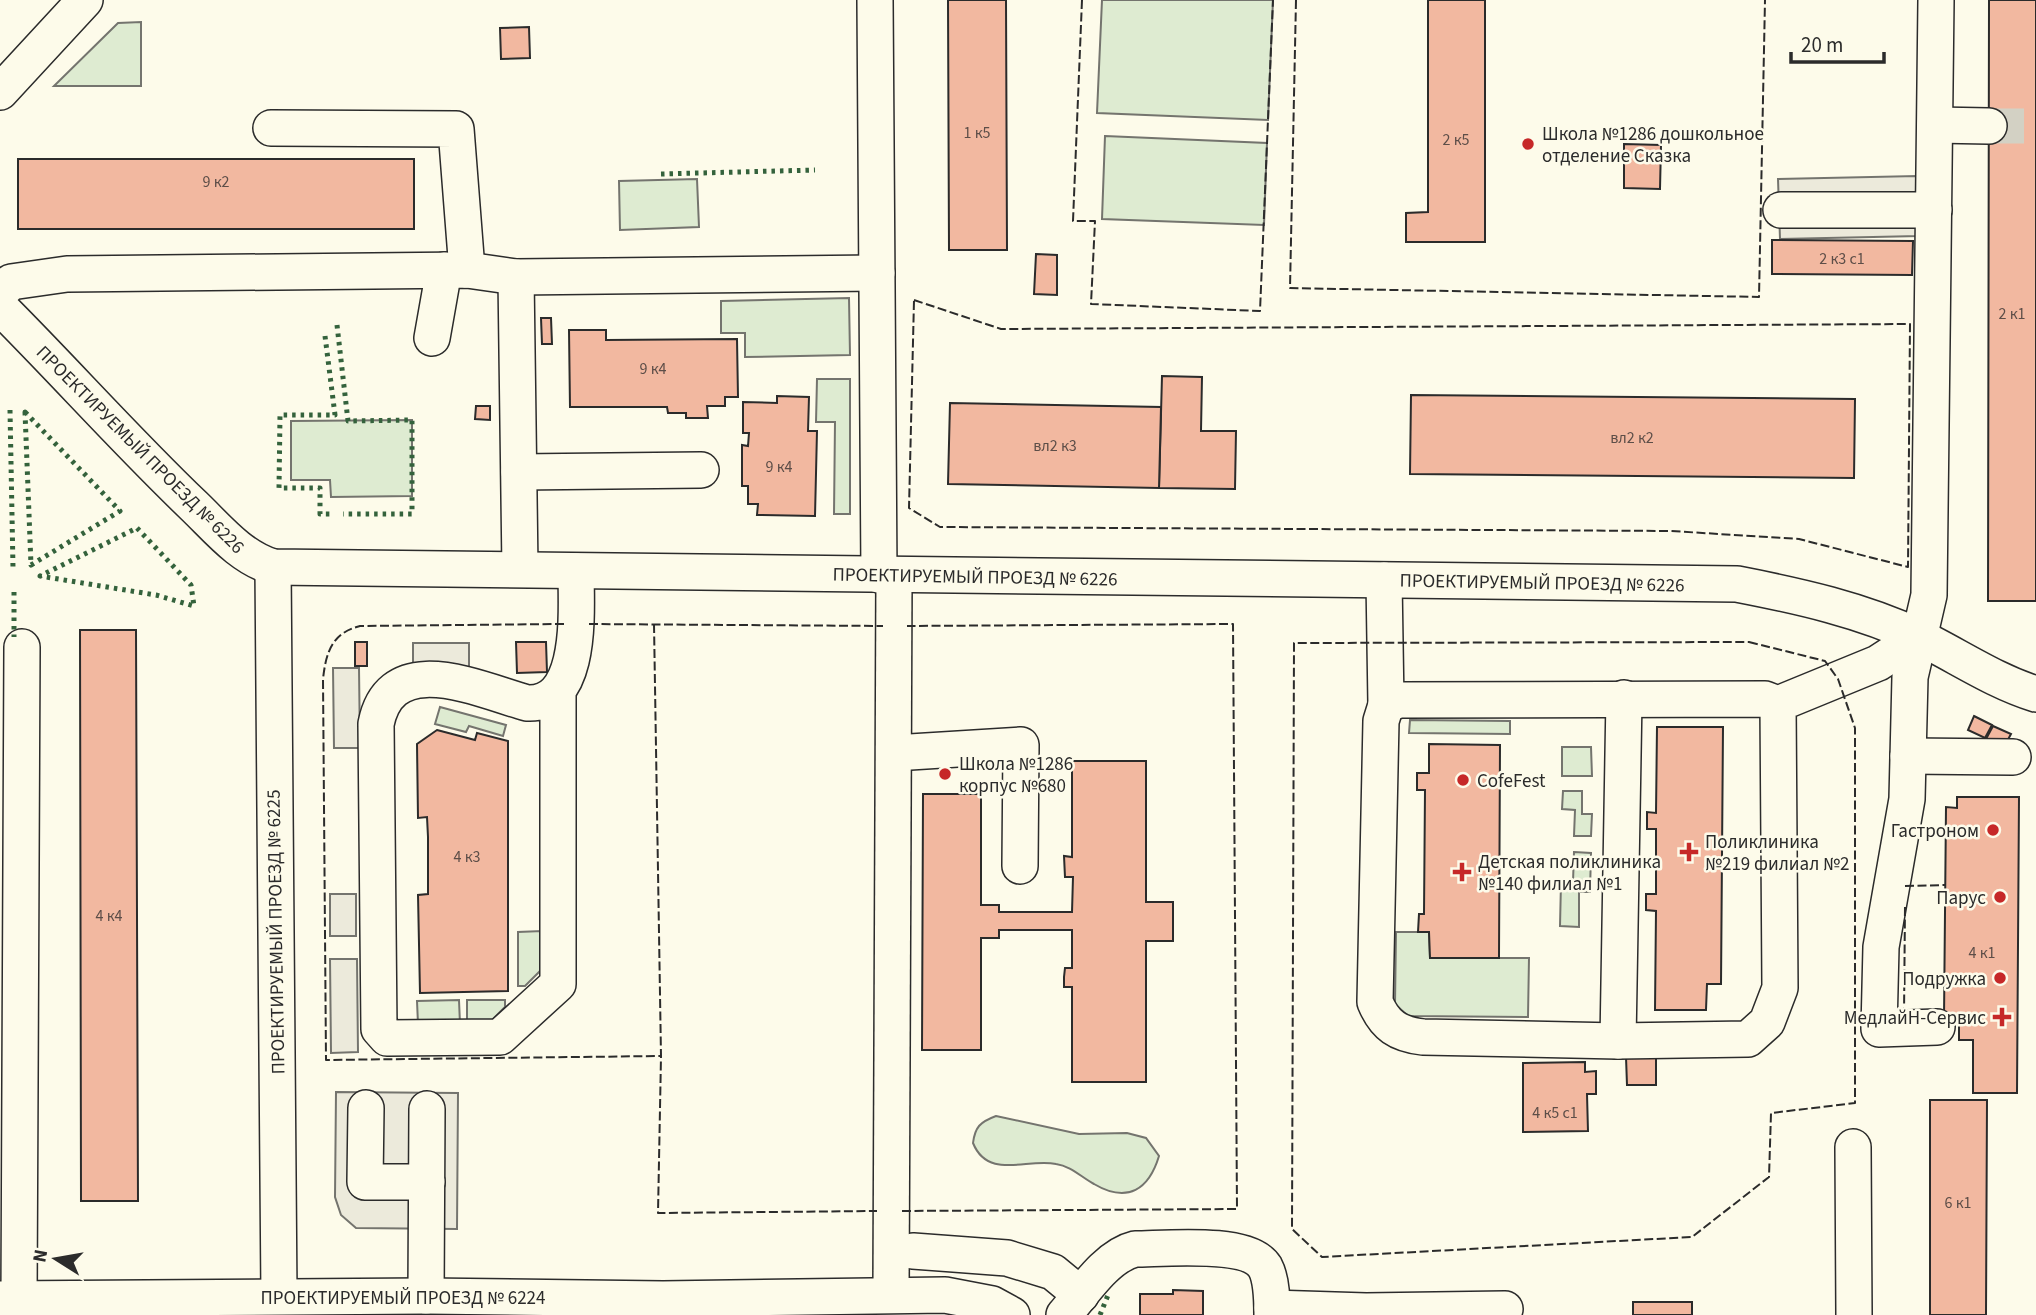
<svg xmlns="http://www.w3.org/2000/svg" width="2036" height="1315" font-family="'Source Sans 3',sans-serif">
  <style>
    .green { fill: #deebd1; stroke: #74746e; stroke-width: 2 }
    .parking { fill: #eceadb; stroke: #74746e; stroke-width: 2 }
    .building { fill: #f2b8a0; stroke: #2b2b2b; stroke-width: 2 }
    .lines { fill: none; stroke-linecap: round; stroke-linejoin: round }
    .minor-tunnel { stroke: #d3d1c4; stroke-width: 35; stroke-dasharray: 35 18; stroke-linecap: butt }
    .minor-casing { stroke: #2b2b2b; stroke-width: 38 }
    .minor { stroke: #fdfbea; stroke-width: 35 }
    .hedge { stroke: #34623c; stroke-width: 5; stroke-dasharray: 3.5 5; stroke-linecap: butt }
    .fence { stroke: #2b2b2b; stroke-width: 2; stroke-dasharray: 9 3.5; stroke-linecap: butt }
    .poi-dot { fill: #c62828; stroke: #fdfbea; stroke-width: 2.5 }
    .labels { text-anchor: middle; stroke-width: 5; stroke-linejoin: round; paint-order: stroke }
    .number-label { font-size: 16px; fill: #5d4e48 }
    .poi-label { font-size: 19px; fill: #2b2b2b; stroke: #fdfbea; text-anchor: start }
    .street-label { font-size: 19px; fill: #2b2b2b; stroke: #fdfbea }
  </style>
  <rect width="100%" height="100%" fill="#fdfbea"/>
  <g class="green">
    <path d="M1102 0H1273L1268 120 1097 113Z"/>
    <path d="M141 22V86H54L118 23Z"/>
    <path d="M1105 136 1267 143 1264 225 1102 219Z"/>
    <path d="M697 179 699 227 620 230 619 181Z"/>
    <path d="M849 298 850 355 745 357V333H721V301Z"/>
    <path d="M817 379H850V514H834L835 422H816Z"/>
    <path d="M412 420V496L331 497 330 480H291V421Z"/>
    <path d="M440 707 506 725 503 736 469 726 466 732 435 724Z"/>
    <path d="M1410 720 1510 721V734L1409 733Z"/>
    <path d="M1562 747H1591L1592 776H1562Z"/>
    <path d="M1563 791H1582V814H1592L1591 836H1574L1575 810 1562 809Z"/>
    <path d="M1574 852 1591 853 1590 892H1579V927L1560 926 1561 882H1573Z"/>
    <path d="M542 931V969L525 986H518V932Z"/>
    <path d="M1396 932H1429L1430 958H1529L1528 1017 1408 1016 1395 1004Z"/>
    <path d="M459 1000 460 1024H418L417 1001Z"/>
    <path d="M467 1000H505V1007L488 1024H467Z"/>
    <path d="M996 1116 1079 1134 1127 1133 1146 1138 1159 1156C1149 1189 1128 1204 1094 1184 1081 1177 1071 1166 1056 1164 1027 1158 988 1180 973 1143 975 1127 980 1122 996 1116Z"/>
  </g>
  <g class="parking">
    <path d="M1917 176 1919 236 1780 239 1778 179Z"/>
    <rect x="413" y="643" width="56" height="26"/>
    <path d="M333 668H359L360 748H334Z"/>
    <rect x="330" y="894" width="26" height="42"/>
    <path d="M330 959H357L358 1052 331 1053Z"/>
    <path d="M336 1092 458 1093 457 1229 356 1228 341 1215 335 1197Z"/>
  </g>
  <g class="building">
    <path d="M948 0H1006L1007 250H949Z"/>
    <path d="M1428 0H1485V242H1406V213L1428 212Z"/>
    <path d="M1989 0H2036V601H1988Z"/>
    <path d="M529 27 530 58 501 59 500 28Z"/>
    <path d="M1624 144 1661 145 1660 189 1624 188Z"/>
    <rect x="18" y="159" width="396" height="70"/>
    <path d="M1772 240 1913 241 1912 275 1772 274Z"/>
    <path d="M1036 254 1057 255V295L1034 294Z"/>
    <path d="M541 318H551L552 344H542Z"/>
    <path d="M569 330H606V340L737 339 738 397H725V406H707L708 418H686V413H668L667 407H570Z"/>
    <path d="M1162 376 1202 377 1201 431H1236L1235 489 1159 488Z"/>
    <path d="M1411 395 1855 399 1854 478 1410 474Z"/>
    <path d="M777 396 809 397 808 431H817L815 516 757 515 758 504H748V486H742V445L748 446 749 433H743V402L777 403Z"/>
    <path d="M950 403 1161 407 1159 488 948 484Z"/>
    <path d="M476 406H490V420L475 419Z"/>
    <path d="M80 630H136L138 1201H81Z"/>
    <rect x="355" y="642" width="12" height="24"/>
    <path d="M516 642H546L547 672 517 673Z"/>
    <path d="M1974 716 1992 725 1985 738 1968 730Z"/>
    <path d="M1993 726 2011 734 2004 747 1986 739Z"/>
    <path d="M1657 727H1723L1721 984H1707L1706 1010H1655L1656 911 1646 910V894H1656V829H1647V812L1656 813Z"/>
    <path d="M437 730 475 740 477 733 508 741V991L420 993 418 895 428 894V837L427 817 418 818 417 744Z"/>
    <path d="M1429 744 1500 745 1499 958H1430L1429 932H1418L1419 914H1424L1425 790H1417V773H1429Z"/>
    <path d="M1072 761H1146V902H1173V941H1146V1082H1072V987H1064V977L1065 968H1072V930H999V938H981V1050H922L923 794H981V905H999V912H1072L1073 877H1065L1064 856 1072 857Z"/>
    <path d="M1957 797H2019L2017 1093H1973V1040H1959V1018H1944L1946 807 1957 808Z"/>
    <path d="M1626 1057 1656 1058V1085H1627Z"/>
    <path d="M1585 1062V1072L1596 1071V1094H1587L1588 1131 1523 1132V1063Z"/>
    <path d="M1930 1100H1987L1986 1315H1930Z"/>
    <path d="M1173 1290 1203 1291V1315H1140V1294H1173Z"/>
    <rect x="1633" y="1302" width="59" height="13"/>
  </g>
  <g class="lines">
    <path class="minor-tunnel" d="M1989 126H2036"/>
    <g class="minor-casing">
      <g id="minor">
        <path d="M875 0 879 575"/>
        <path d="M1936 0 1929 595 1910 677 1907 799 1881 947 1879 1029 1937 1027"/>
        <path d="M0 92 85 0"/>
        <path d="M1935 125 1989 126"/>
        <path d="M271 128 456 129 467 270"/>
        <path d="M1781 210H1934"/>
        <path d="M516 277 520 569"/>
        <path d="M0 293 11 282 67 274 467 270 516 277 877 273"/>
        <path d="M0 307C65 372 127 442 194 506 218 529 240 557 273 567L1737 584C1799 596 1862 610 1919 637 1958 656 1994 681 2036 694"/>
        <path d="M432 338 444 270"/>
        <path d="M519 472 701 470"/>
        <path d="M273 567 279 1296"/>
        <path d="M1384 580 1386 705"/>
        <path d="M558 692V984L500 1037 387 1038 379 1029 376 724C391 648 477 689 527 703 584 706 576 609 576 571"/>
        <path d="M1778 704 1765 699 1399 700 1386 705 1381 721 1375 1002C1385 1026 1398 1034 1423 1037L1618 1041 1748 1039 1767 1022 1780 988 1778 704 1878 663 1918 637"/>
        <path d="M894 753 1021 745 1020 866"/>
        <path d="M1908 756 2013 757"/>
        <path d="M1618 1041 1624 698"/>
        <path d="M366 1108 365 1182H427"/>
        <path d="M1853 1147 1854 1315"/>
        <path d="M913 1251 1007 1258 1053 1272 1081 1295"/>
        <path d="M891 1295 894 575"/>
        <path d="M426 1296 427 1109"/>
        <path d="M0 1299 426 1296 663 1299 945 1295 992 1304 1012 1315"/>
        <path d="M19 1299 22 647"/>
        <path d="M1272 1308 1366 1311 1505 1309"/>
        <path d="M1064 1315C1083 1293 1106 1256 1135 1249 1163 1249 1249 1240 1265 1267 1272 1280 1272 1301 1272 1315"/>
      </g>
    </g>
    <use href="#minor" class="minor"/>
    <g class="hedge">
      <path d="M661 174 815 170"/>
      <path d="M337 325 348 421 412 420V514H343"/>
      <path d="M325 336 335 415H280L279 488H320V514H331"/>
      <path d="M10 410 13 568"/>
      <path d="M25 412 120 511 31 565Z"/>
      <path d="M137 528 191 585 194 606 156 595 40 576Z"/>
      <path d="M14 592V637"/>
      <path d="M1100 1315 1108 1295"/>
    </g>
    <g class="fence">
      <path d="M1082 0 1073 221H1095L1091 304 1260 311 1273 0"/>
      <path d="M1296 0 1290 288 1759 297 1765 0"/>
      <path d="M914 300 1001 329 1910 324 1908 567 1799 539 1671 531 940 527 909 508Z"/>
      <path d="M564 624 360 626C332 633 326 652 323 679L326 1060 661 1056"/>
      <path d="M589 624 883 626"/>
      <path d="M654 624 661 1056 658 1213 877 1211"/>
      <path d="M1749 642 1825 661 1838 679 1855 728V1103L1771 1113 1769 1177 1692 1237 1322 1257 1292 1229 1294 643Z"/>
      <path d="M1905 886 1946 885"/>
      <path d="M1904 1016 1905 907"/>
      <path d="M902 1211 1237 1209 1233 624 907 626"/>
    </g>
  </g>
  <g class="poi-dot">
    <circle cx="1528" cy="144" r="7"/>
    <circle cx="945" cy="774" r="7"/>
    <circle cx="1463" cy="780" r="7"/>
    <circle cx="1993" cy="830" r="7"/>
    <path d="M1685.5 841.5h7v7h7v7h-7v7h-7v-7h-7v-7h7z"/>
    <path d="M1458.5 861.5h7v7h7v7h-7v7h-7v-7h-7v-7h7z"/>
    <circle cx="2000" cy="897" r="7"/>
    <circle cx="2000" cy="978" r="7"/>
    <path d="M1998.5 1006.5h7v7h7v7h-7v7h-7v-7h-7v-7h7z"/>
  </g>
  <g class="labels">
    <g class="number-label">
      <text x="977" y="138">1 к5</text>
      <text x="1456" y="145">2 к5</text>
      <text x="216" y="187">9 к2</text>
      <text x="1842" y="264">2 к3 с1</text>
      <text x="2012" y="319">2 к1</text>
      <text x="653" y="374">9 к4</text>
      <text x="1632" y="443">вл2 к2</text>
      <text x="1055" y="451">вл2 к3</text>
      <text x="779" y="472">9 к4</text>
      <text x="467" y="862">4 к3</text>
      <text x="109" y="921">4 к4</text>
      <text x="1982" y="958">4 к1</text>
      <text x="1555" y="1118">4 к5 с1</text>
      <text x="1958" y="1208">6 к1</text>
    </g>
    <g class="poi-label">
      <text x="1542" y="140">Школа №1286 дошкольное<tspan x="1542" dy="22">отделение Сказка</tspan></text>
      <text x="959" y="770">Школа №1286<tspan x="959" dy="22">корпус №680</tspan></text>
      <text x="1477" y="787">CofeFest</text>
      <text x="1979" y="837" text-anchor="end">Гастроном</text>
      <text x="1705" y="848">Поликлиника<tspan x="1705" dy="22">№219 филиал №2</tspan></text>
      <text x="1478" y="868">Детская поликлиника<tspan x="1478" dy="22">№140 филиал №1</tspan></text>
      <text x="1986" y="904" text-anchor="end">Парус</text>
      <text x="1986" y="985" text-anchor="end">Подружка</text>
      <text x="1986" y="1024" text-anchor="end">МедлайН-Сервис</text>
    </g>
    <g class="street-label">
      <text transform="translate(141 449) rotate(45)" y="7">ПРОЕКТИРУЕМЫЙ ПРОЕЗД № 6226</text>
      <text transform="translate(975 576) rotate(1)" y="7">ПРОЕКТИРУЕМЫЙ ПРОЕЗД № 6226</text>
      <text transform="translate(1542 582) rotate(1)" y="7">ПРОЕКТИРУЕМЫЙ ПРОЕЗД № 6226</text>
      <text transform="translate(275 932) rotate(-91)" y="7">ПРОЕКТИРУЕМЫЙ ПРОЕЗД № 6225</text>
      <text x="403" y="1304">ПРОЕКТИРУЕМЫЙ ПРОЕЗД № 6224</text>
    </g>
  </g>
  <g transform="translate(56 1259) rotate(281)" stroke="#fdfbea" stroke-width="5" paint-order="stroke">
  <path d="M0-5L12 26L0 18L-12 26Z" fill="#2b2b2b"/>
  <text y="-10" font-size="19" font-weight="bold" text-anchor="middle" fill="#2b2b2b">N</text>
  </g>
  <path d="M1791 52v10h93v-10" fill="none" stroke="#2b2b2b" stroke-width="3.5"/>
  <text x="1801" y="52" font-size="21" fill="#2b2b2b" stroke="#fdfbea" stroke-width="5" paint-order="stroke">20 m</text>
</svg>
